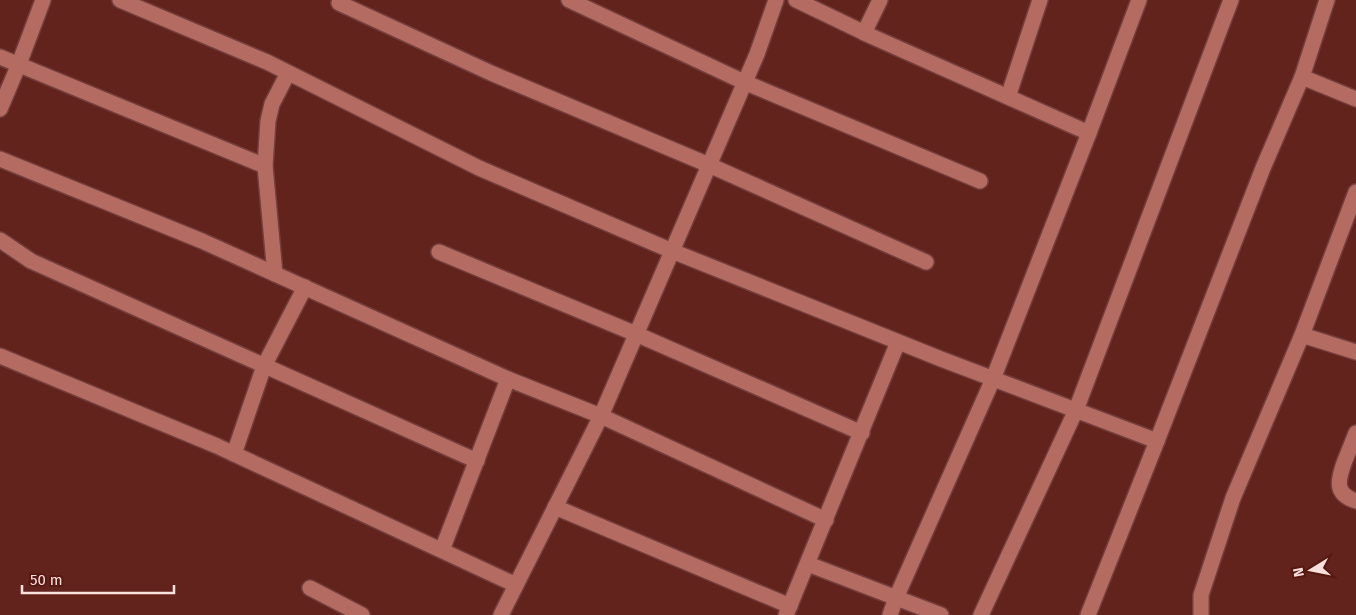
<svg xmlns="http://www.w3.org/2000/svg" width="1356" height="615" font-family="'Fira Sans',sans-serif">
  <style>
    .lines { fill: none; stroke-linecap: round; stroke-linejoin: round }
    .minor-casing { stroke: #743e3c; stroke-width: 18 }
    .minor { stroke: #b46c62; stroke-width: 15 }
  </style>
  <rect width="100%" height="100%" fill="#63231d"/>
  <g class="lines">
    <g class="minor-casing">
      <g id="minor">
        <path d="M120 0 267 62 479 168 672 251 941 359 1157 441"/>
        <path d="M569 0 744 82 980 181"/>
        <path d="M796 0 873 37 1089 133"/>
        <path d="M339 3 491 73 709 165 926 262"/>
        <path d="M864 33 880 0"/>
        <path d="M0 57 265 166"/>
        <path d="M1302 77 1356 99"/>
        <path d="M1008 97 1040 0"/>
        <path d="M0 109 19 64 43 0"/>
        <path d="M0 159 202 241 508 379 601 416 826 520"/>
        <path d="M0 240 31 261 477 461"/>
        <path d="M439 252 636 334 862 433"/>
        <path d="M275 274 265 166 268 121 272 104 288 73"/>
        <path d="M1302 335 1356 352"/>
        <path d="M0 356 217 446 516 585"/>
        <path d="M1356 433C1352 443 1348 453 1344 463 1338 480 1334 494 1356 501"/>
        <path d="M234 454 264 366 305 287"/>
        <path d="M555 507 790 606"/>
        <path d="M442 550 508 379"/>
        <path d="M808 564 941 615"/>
        <path d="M310 588 362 615"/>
        <path d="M501 615 601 416 757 54 776 0"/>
        <path d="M786 615 898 342"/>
        <path d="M890 615 896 598 993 379 1089 133 1139 0"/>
        <path d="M981 615 1076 410 1231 0"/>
        <path d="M1088 615 1157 441 1263 168 1302 77 1327 0"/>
        <path d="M1201 615V595L1233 498 1302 335 1356 192"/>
      </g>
    </g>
    <use href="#minor" class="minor"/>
  </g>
  <g transform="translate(1311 570) rotate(260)" stroke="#571812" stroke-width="4" paint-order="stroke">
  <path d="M0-4L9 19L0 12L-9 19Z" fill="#f9e0dc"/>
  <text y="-8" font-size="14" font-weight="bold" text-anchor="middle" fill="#f9e0dc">N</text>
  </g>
  <path d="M22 585v8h152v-8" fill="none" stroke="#f9e0dc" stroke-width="2.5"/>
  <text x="30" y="585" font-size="15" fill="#f9e0dc" stroke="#571812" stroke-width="4" paint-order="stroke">50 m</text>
</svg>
